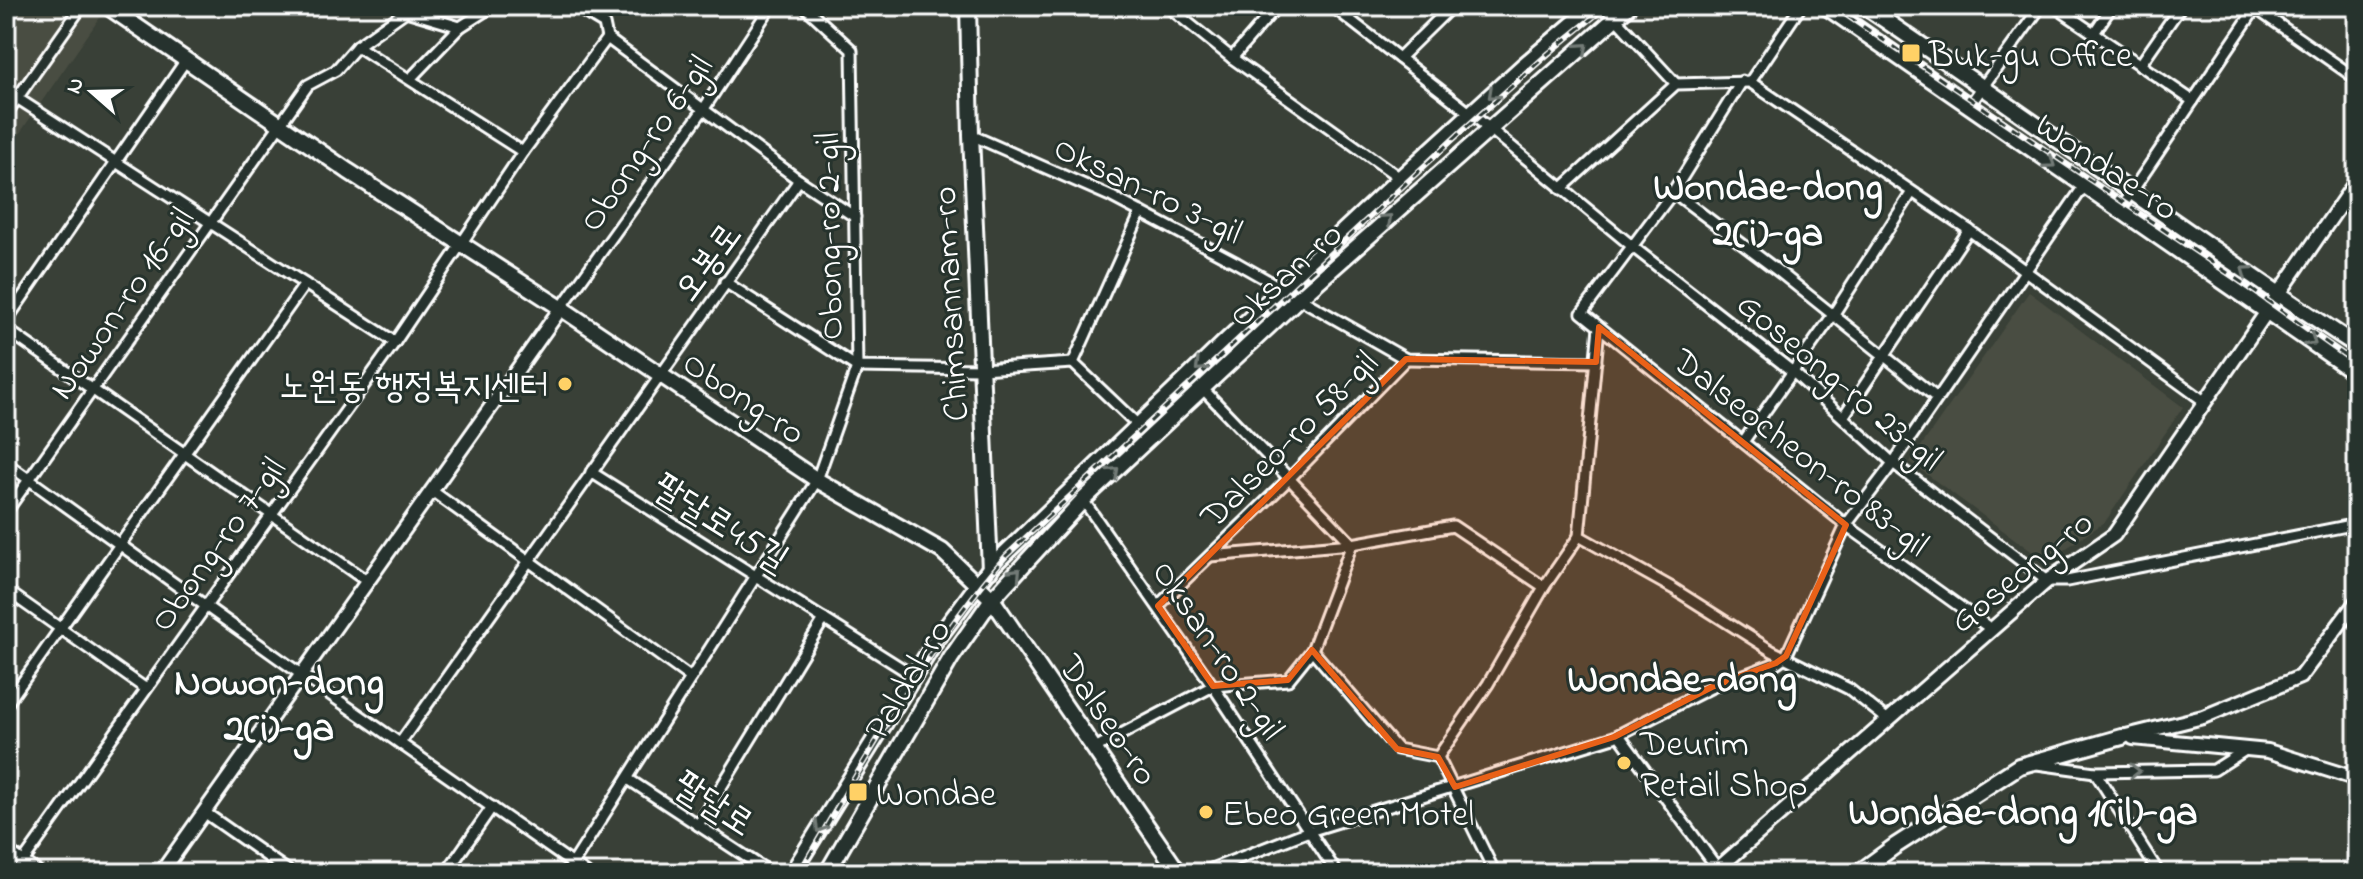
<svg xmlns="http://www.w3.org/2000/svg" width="2363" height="879" font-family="'Indie Flower','Poor Story',sans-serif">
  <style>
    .built { fill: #4a4d42 }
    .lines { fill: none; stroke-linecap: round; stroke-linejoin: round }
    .minor-casing { stroke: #fff; stroke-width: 15 }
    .tertiary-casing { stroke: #fff; stroke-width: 18 }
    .secondary-casing { stroke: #fff; stroke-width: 20 }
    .minor { stroke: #26332d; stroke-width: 9 }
    .tertiary { stroke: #26332d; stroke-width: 12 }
    .secondary { stroke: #26332d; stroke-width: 14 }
    .rail-casing { stroke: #fff; stroke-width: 6 }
    .rail { stroke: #26332d; stroke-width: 3; stroke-dasharray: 9; stroke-linecap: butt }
    .oneway { stroke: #727a76 }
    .marked { fill: #e96118; fill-opacity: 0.2; stroke: #e96118; stroke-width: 6; stroke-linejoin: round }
    .poi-dot { fill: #ffd166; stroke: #26332d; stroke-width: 3 }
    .labels { text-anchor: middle; stroke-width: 6; stroke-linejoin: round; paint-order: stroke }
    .poi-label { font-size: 36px; fill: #fff; stroke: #26332d; text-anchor: start }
    .street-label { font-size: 36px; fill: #fff; stroke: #26332d }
    .quarter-label { font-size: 40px; font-weight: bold; fill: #fff; stroke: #26332d }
  </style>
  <rect width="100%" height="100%" fill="#394037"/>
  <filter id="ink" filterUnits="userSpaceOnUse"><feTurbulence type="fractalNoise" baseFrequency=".0125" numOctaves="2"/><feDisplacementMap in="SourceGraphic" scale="16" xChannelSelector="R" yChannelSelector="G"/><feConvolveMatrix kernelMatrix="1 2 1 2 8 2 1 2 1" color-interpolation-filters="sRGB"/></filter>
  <g filter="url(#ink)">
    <g class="built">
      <path d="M6 6H108L6 153Z"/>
      <path d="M2029 292 2183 407 2105 522 2046 562 1910 462Z"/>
    </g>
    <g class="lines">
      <g class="minor-casing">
        <g id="minor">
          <path d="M574 6 604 24 607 38 799 180 855 217"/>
          <path d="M1167 6 1232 58 1400 178"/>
          <path d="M1332 6 1489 128 1638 251 1793 372 1893 463 2047 581H2067L2357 524"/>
          <path d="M1604 6 1676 84"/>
          <path d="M2054 6 2193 101"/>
          <path d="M2255 8 2357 79"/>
          <path d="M406 11 460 27"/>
          <path d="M2094 33 2112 6"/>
          <path d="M357 46 523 152"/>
          <path d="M1232 58 1277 6"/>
          <path d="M1399 58 1452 6"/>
          <path d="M2140 65 2181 6"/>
          <path d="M410 79 460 27 493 6"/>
          <path d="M1742 81 1673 192 1582 313 1846 525 1991 629"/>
          <path d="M1750 82 1969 230 2204 401"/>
          <path d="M6 91 395 342"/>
          <path d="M1969 106 2041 6"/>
          <path d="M6 114 82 6"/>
          <path d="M971 135 1112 197 1237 263 1406 359 1596 362"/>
          <path d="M1561 189 1676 84 1750 82 1801 6"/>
          <path d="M1673 192 1782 274 1937 398"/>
          <path d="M2341 203 2357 214"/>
          <path d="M2120 209 2257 6"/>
          <path d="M725 282 857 367 981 369 1073 363"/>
          <path d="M561 308 703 110 771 6"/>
          <path d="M6 321 186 60"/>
          <path d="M6 329 368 582"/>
          <path d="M1073 363 1141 212"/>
          <path d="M1073 363 1138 425"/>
          <path d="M1203 389 1352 544"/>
          <path d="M1843 417 1969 230"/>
          <path d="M1743 442 1833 315 1912 192"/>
          <path d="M6 463 302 675 586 873"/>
          <path d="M591 472 914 676"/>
          <path d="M432 491 691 678"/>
          <path d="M1083 500 1213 686 1337 873"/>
          <path d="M6 512 308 85 336 70 357 46 406 11V6"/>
          <path d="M1579 536 1674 589 1772 651 1849 689 1888 720"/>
          <path d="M1210 556 1352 544 1453 526 1544 587"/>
          <path d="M6 590 146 689"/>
          <path d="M1158 606 1289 479 1406 359"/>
          <path d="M1312 650 1397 749 1438 757"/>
          <path d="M6 705 305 284"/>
          <path d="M1619 735 1718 869"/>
          <path d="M400 743 799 180"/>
          <path d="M1093 749 1213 686 1288 680 1312 650 1352 544"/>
          <path d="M1438 757 1488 684 1544 587 1579 536 1599 327"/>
          <path d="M1438 757 1495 873"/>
          <path d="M2037 764 2095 772 2214 770 2247 749"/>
          <path d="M2095 772 2159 873"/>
          <path d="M628 779 771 873"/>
          <path d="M204 812 291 873"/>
          <path d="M698 825 824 619"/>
          <path d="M6 849 40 873"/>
          <path d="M15 873 395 342 523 152 607 38"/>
          <path d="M446 873 492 807"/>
          <path d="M567 873 817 480 857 367 852 50 804 6"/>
          <path d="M1201 873 1309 831 1614 737 1712 687 1776 663 1786 656 1846 525 1893 463 2084 186"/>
        </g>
      </g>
      <g class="tertiary-casing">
        <g id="tertiary">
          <path d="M2122 737 2203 717 2300 677 2357 601"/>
          <path d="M2133 738 2268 751 2357 779"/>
          <path d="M161 873 561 308"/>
          <path d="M1713 873 2047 581 2114 535 2357 180"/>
        </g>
      </g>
      <g class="secondary-casing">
        <g id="secondary">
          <path d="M107 6 348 171 561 308 817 480 942 551 992 599 1179 873"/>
          <path d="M968 6 971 135 990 570"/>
          <path d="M1825 6 2357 374"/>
          <path d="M1864 6C2030 117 2190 237 2357 346"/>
          <path d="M792 873 935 642 990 568 1227 340 1400 178 1524 65 1594 6"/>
          <path d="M827 873 951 658 992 599 1083 500 1298 299 1629 6"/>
          <path d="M1858 873 1895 846 2019 766 2122 737"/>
        </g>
      </g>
      <use href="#minor" class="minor"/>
      <use href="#tertiary" class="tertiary"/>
      <use href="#secondary" class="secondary"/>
      <g class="rail-casing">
        <g id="rail">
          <path d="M1833 6 2244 284 2357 364"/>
          <path d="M799 873C863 764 924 651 1006 556L1463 130 1549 53 1607 6"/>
        </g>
      </g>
      <use href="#rail" class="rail"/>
    </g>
    <defs><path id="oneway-chevron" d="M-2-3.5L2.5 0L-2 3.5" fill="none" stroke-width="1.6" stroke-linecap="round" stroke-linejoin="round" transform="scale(2)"/></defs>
    <g class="oneway">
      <use href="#oneway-chevron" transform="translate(1583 48) rotate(-41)"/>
      <use href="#oneway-chevron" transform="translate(1493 94) rotate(137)"/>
      <use href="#oneway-chevron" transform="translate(2050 163) rotate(35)"/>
      <use href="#oneway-chevron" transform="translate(1387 219) rotate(-42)"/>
      <use href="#oneway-chevron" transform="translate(2246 271) rotate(-144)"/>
      <use href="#oneway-chevron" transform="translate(2311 341) rotate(35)"/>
      <use href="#oneway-chevron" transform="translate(1200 366) rotate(136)"/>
      <use href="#oneway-chevron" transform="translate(1114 472) rotate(-43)"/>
      <use href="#oneway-chevron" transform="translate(1016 573) rotate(-47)"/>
      <use href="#oneway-chevron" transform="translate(2135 771) rotate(-1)"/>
      <use href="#oneway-chevron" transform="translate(820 827) rotate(121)"/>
    </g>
  </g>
  <path class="marked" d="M1599 327 1846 525 1786 656 1776 663 1712 687 1614 737 1455 787 1438 757 1397 749 1312 650 1288 680 1213 686 1158 606 1406 359 1596 362Z"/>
  <g class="poi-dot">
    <rect x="1901" y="43" width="20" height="20" rx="4"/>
    <circle cx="565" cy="384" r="8"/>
    <circle cx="1624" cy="763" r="8"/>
    <rect x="848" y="782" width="20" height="20" rx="4"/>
    <circle cx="1206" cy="812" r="8"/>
  </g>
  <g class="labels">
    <g class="poi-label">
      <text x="1929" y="66">Buk-gu Office</text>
      <text x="549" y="397" text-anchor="end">노원동 행정복지센터</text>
      <text x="1640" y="755">Deurim<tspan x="1640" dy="41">Retail Shop</tspan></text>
      <text x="876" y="805">Wondae</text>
      <text x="1222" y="825">Ebeo Green Motel</text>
    </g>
    <g class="street-label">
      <text transform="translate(644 142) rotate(-55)" y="13">Obong-ro 6-gil</text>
      <text transform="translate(2108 165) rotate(34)" y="13">Wondae-ro</text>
      <text transform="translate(1149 188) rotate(26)" y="13">Oksan-ro 3-gil</text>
      <text transform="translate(827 236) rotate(-91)" y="13">Obong-ro 2-gil</text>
      <text transform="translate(706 261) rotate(-54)" y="13">오봉로</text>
      <text transform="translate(1284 273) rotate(-42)" y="13">Oksan-ro</text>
      <text transform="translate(120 302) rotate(-55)" y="13">Nowon-ro 16-gil</text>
      <text transform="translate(948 304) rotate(-93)" y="13">Chimsannam-ro</text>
      <text transform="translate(1841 380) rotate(40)" y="13">Goseong-ro 23-gil</text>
      <text transform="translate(745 396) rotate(34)" y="13">Obong-ro</text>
      <text transform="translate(1288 438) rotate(-45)" y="13">Dalseo-ro 58-gil</text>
      <text transform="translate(1802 451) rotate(38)" y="13">Dalseocheon-ro 83-gil</text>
      <text transform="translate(722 521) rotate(32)" y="13">팔달로45길</text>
      <text transform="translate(216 543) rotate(-54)" y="13">Obong-ro 7-gil</text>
      <text transform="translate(2020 570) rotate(-39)" y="13">Goseong-ro</text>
      <text transform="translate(1220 649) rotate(56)" y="13">Oksan-ro 2-gil</text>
      <text transform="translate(906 678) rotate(-59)" y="13">Paldal-ro</text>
      <text transform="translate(1110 719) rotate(56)" y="13">Dalseo-ro</text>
      <text transform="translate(715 802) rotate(33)" y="13">팔달로</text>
    </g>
    <g class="quarter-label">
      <text x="1768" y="199">Wondae-dong<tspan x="1768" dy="46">2(i)-ga</tspan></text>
      <text x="1682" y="691">Wondae-dong</text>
      <text x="279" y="694">Nowon-dong<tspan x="279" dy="46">2(i)-ga</tspan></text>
      <text x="2023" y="824">Wondae-dong 1(il)-ga</text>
    </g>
  </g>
  <rect width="2363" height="879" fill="none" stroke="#26332d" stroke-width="32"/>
  <rect x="16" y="16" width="2331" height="847" fill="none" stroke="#fff" stroke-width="3" filter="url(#ink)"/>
  <g transform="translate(92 92) rotate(290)" stroke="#26332d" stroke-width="6" paint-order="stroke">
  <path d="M0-6L14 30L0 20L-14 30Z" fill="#ffffff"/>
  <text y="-12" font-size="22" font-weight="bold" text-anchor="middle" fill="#ffffff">N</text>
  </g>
</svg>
